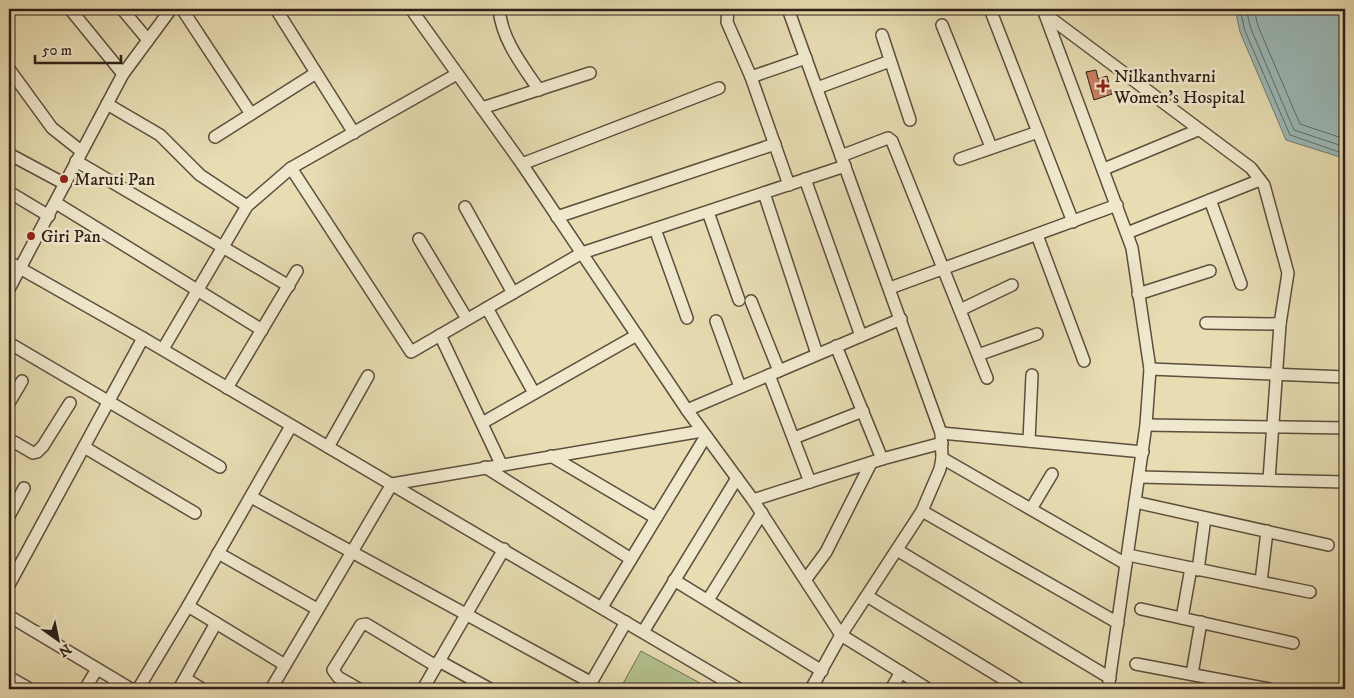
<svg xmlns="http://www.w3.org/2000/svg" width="1354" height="698" font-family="'IM FELL DW Pica',serif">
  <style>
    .green { fill: #b3c18e; stroke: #717052 }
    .water { fill: #9bb9b7; stroke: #707b77 }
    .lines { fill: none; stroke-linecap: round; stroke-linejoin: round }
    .shore { stroke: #656c66; stroke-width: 1 }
    .building { fill: #c77f5f; stroke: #2f1f16 }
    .minor-casing { stroke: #5d4e3d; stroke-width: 14 }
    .minor { stroke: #efe8cd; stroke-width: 11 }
    .poi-dot { fill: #8f2418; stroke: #efe8cd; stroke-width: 2 }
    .labels { text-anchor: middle; stroke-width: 5; stroke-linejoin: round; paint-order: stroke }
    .poi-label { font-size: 18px; fill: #2f1f16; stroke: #efe8cd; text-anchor: start }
  </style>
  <rect width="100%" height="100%" fill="#e7dcb2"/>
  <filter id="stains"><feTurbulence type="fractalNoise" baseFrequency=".004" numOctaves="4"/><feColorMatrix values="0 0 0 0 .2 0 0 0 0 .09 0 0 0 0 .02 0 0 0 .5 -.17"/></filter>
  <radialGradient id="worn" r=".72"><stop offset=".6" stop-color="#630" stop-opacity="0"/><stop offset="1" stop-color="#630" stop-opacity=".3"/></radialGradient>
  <path class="green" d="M641 651 711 689H620Z"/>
  <path class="water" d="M1235 9H1345V161L1343 158 1286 140 1240 32Z"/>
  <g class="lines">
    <g class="shore">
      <path d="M1240 9 1245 31 1290 135 1345 154"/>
      <path d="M1246 9 1251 29 1294 130 1345 147"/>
      <path d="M1254 9 1258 26 1300 124 1345 139"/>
    </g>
  </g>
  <path class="building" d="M1096 70 1098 79 1107 76 1112 94 1094 100 1086 72Z"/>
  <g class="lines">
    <g class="minor-casing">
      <g id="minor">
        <path d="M70 9 123 74"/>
        <path d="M122 9 148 40"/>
        <path d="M182 9 251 114"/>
        <path d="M276 9 354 133"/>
        <path d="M411 9 522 164 687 410 753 500 841 635 928 689"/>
        <path d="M499 9C502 40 522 65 539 90"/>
        <path d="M728 9 727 22 751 77 789 185"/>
        <path d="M788 9 941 433 942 458 940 469 922 511 841 635 811 689"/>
        <path d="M990 9 1073 222"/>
        <path d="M1043 9 1132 248 1150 369 1146 425 1108 689"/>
        <path d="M1045 14 1251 168 1264 185 1288 273 1280 324 1269 480"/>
        <path d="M942 25 991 147"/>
        <path d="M882 35 910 120"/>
        <path d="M9 69 52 128 81 151"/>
        <path d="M751 77 806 58"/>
        <path d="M817 88 890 61"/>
        <path d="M107 104 160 135 200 175 247 206"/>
        <path d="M482 108 590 73"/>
        <path d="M215 137 316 73"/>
        <path d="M9 154 65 184"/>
        <path d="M841 156 888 138 892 141 987 378"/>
        <path d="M960 159 1038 132"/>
        <path d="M76 161 289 286"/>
        <path d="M522 164 719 88"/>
        <path d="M291 168 411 352 582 253 845 166"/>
        <path d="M1104 169 1198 130"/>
        <path d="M805 179 861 336"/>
        <path d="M9 192 49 216"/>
        <path d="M764 193 817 354"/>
        <path d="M1210 200 1241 284"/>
        <path d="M56 203 262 330"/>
        <path d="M465 207 513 293"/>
        <path d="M708 212 739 300"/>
        <path d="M557 217 775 144"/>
        <path d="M655 229 687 318"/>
        <path d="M1127 233 1260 180"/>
        <path d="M1037 235 1084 361"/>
        <path d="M419 239 467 319"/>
        <path d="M9 262 143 338 739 689"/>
        <path d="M890 288 1117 205"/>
        <path d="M9 289 123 74 171 9"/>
        <path d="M1138 294 1210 271"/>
        <path d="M751 301 779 371"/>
        <path d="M487 308 534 393"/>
        <path d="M960 310 1012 285"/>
        <path d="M716 321 740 387"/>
        <path d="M1206 323 1280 324"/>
        <path d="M440 335 501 464"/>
        <path d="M9 343 220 467"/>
        <path d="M836 346 882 459"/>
        <path d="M163 349 247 206 291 168 457 74"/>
        <path d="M978 355 1037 334"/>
        <path d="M1150 369 1345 377"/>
        <path d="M769 375 810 482"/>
        <path d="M227 388 297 271"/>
        <path d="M9 403 22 381"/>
        <path d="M687 410 901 319"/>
        <path d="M482 423 637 335"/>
        <path d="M1146 425 1345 428"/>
        <path d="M941 433 1143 452"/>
        <path d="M794 438 863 411"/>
        <path d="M9 439 33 453 37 452 43 446 70 403"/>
        <path d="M1029 441 1032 375"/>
        <path d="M84 447 195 513"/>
        <path d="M328 447 368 376"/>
        <path d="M551 456 656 518"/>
        <path d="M942 458 1126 564"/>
        <path d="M485 467 631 559"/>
        <path d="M1139 477 1345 482"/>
        <path d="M251 497 592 683"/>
        <path d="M753 500 882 459 942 443"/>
        <path d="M1135 502 1328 545"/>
        <path d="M1031 509 1052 474"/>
        <path d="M922 511 1118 623"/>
        <path d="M9 516 24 488"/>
        <path d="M897 550 1110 678"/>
        <path d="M218 553 317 609"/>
        <path d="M1128 555 1310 592"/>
        <path d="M1198 570 1205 518"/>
        <path d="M806 579 826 552 871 463"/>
        <path d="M674 580 822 671"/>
        <path d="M1261 582 1267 531"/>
        <path d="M9 585 143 338"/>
        <path d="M867 596 1020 689"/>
        <path d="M708 600 762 513"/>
        <path d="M188 606 285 665"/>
        <path d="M602 607 706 436"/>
        <path d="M1141 609 1293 643"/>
        <path d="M9 616 131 689"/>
        <path d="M1182 618 1191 568"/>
        <path d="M643 632 737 478"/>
        <path d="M439 661 490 689"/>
        <path d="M1136 664 1269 689"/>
        <path d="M1192 674 1201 622"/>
        <path d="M9 677 30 689"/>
        <path d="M186 679 202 689"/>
        <path d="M588 688 626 622"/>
        <path d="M85 689 97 669"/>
        <path d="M138 689 188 606 291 426"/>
        <path d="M179 689 216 623"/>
        <path d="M271 689 392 484 702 431"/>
        <path d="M359 689 338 677 333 670 361 625 366 624 436 666"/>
        <path d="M423 689 504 549"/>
        <path d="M891 689 901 672"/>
      </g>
    </g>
    <use href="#minor" class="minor"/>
  </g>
  <g class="poi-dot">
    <path d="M1100.5 78.5h5v5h5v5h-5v5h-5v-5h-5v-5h5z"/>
    <circle cx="64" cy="179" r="5"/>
    <circle cx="31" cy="236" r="5"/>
  </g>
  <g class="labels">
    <g class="poi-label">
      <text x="1114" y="82">Nilkanthvarni<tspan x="1114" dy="21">Women's Hospital</tspan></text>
      <text x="74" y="185">Maruti Pan</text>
      <text x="41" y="242">Giri Pan</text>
    </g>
  </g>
  <rect width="1354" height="698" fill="none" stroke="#e7dcb2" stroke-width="30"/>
  <rect x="10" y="10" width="1334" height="678" fill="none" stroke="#2f1f16" stroke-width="2.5"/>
  <rect x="15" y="15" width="1324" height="668" fill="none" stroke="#2f1f16"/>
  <g transform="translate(58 640) rotate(147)" stroke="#efe8cd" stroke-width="4" paint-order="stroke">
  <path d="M0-4L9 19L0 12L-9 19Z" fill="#2f1f16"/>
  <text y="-8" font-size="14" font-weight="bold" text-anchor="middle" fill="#2f1f16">N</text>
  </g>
  <path d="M35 55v8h86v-8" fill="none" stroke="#2f1f16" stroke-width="2.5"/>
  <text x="42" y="55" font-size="15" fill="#2f1f16" stroke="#efe8cd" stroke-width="4" paint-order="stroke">50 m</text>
  <rect width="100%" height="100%" filter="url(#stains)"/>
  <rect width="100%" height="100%" fill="url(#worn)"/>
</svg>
